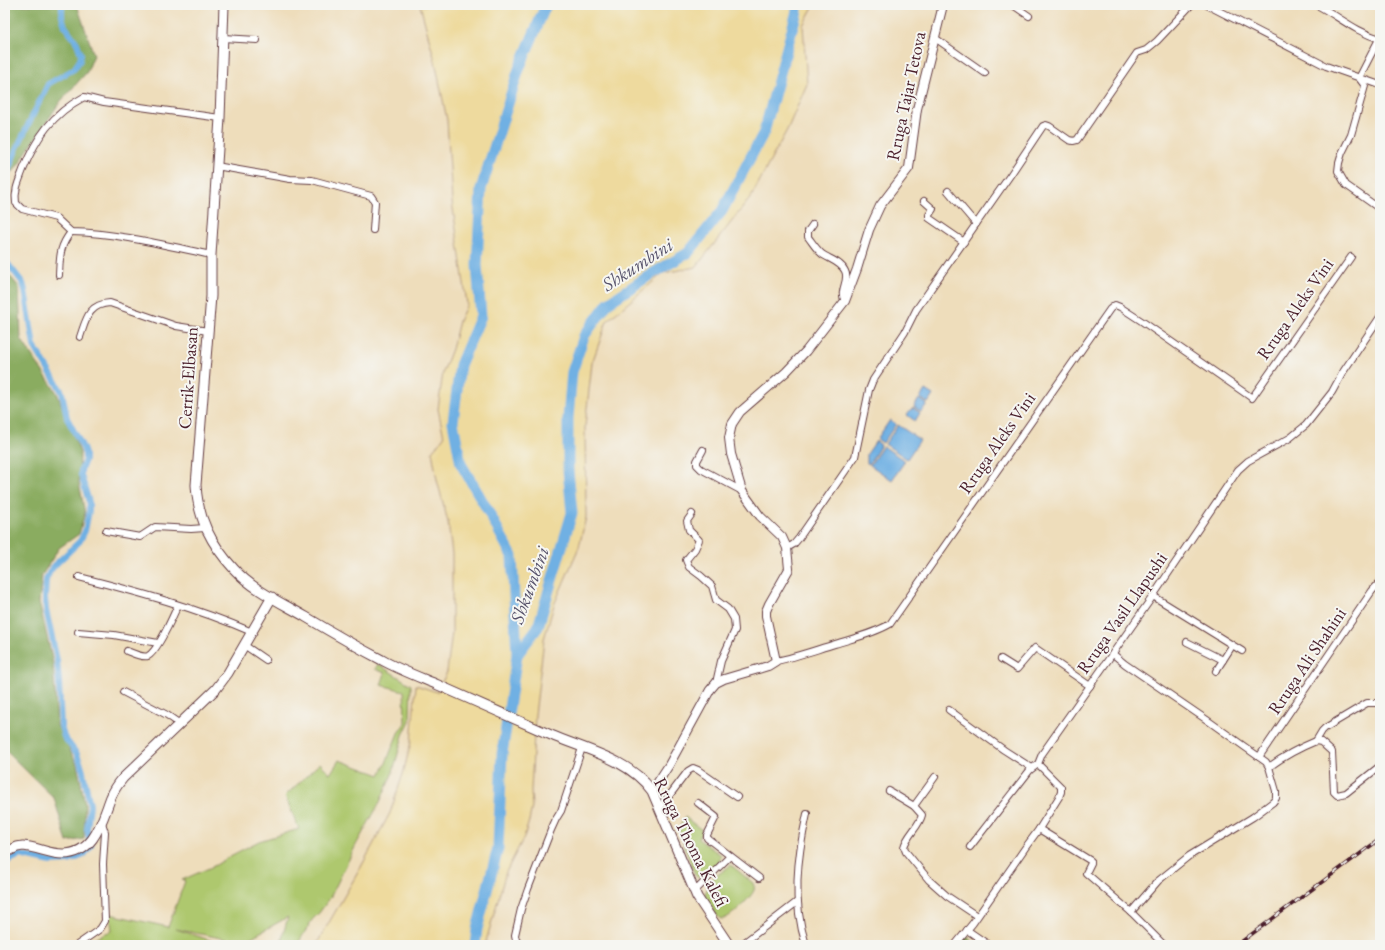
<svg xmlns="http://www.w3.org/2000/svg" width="1385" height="950" font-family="'EB Garamond',serif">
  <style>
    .green { fill: #aec86e; stroke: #7c744c }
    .forest { fill: #8aac61; stroke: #6a6646 }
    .sand { fill: #eeda9e; stroke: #9c7c64 }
    .water { fill: #6fb0e3; stroke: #5c6887 }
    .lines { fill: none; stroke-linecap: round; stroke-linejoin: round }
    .canal { stroke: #6fb0e3; stroke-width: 6 }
    .river { stroke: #6fb0e3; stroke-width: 11 }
    .minor-casing { stroke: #633c41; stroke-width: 8 }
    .tertiary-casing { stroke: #633c41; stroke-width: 10 }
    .secondary-casing { stroke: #633c41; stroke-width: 11 }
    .minor { stroke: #fff; stroke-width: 6 }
    .tertiary { stroke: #fff; stroke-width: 8 }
    .secondary { stroke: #fff; stroke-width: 9 }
    .rail-casing { stroke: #4a1f2b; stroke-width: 3.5 }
    .rail { stroke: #f6f6f2; stroke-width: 2; stroke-dasharray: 6; stroke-linecap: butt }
    .labels { text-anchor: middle; stroke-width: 4; stroke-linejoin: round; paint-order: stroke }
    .street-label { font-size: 18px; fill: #4a1f2b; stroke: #f6f6f2 }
    .water-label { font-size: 19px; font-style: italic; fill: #57526b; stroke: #f6f6f2 }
  </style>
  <rect width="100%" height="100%" fill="#f6f6f2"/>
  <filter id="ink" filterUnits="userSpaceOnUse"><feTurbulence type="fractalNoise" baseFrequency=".025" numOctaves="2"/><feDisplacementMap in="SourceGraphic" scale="8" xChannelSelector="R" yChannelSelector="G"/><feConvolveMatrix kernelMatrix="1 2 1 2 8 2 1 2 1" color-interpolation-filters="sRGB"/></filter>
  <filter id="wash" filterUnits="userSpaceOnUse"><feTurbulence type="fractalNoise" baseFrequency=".012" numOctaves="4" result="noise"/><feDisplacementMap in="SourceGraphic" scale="16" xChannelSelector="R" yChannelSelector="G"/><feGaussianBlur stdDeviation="0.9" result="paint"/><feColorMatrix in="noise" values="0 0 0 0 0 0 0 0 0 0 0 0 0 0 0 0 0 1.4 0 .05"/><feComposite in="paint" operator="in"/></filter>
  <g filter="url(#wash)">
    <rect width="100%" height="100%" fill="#edb"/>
    <g class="green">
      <path d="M378 664 411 685 410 721 403 735 393 772 380 802 356 845 330 898 319 913 312 920 297 945H280L288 917 241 943C220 937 198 934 176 929L225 945H85L103 934 112 931 110 914 168 927 185 881 182 880 216 865 232 855 259 841 299 829 285 796 320 763 330 774 339 760 380 775 386 763 398 733 405 723 404 691 381 685 385 673 375 669Z"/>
      <path d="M685 817 703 831 698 839 721 855 719 862 698 878 695 875 679 832 681 824Z"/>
      <path d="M731 865 753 883C754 887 755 886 754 890 752 897 730 918 723 919 720 919 719 918 717 916L704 895 713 878Z"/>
    </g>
    <g class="forest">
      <path d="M5 5H77L94 55 87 72 60 102 13 172 5 167Z"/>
      <path d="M5 270 19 287 21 339 57 393 80 452 79 483 85 513 79 534 59 548 42 575 39 602 53 663 57 725 77 764 85 804 84 839 67 842 54 798 5 750Z"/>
      <path d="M966 936 977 945H959Z"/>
    </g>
    <path class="sand" d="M420 5H814L803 25 807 84 788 128 751 197 696 267 663 273 607 321 592 363 585 426 586 517 579 547 554 605 544 639 535 715 531 791 532 807 529 821 524 837 506 872 485 945H316L361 867 390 813 403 774 411 742 416 685 437 692 447 672 452 632V554L448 522 437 480 432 451 444 437 438 409 443 372 452 349 459 321 467 304 452 202 447 120 435 61Z"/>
    <g class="water">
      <path d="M925 390 933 395 928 403 920 398Z"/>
      <path d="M919 399 927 404 921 412 914 407Z"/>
      <path d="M913 408 920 413 915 421 907 415Z"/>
      <path d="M890 420 896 424 883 443 877 439Z"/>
      <path d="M898 425 920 440 907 459 885 444Z"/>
      <path d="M876 441 881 445 869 464 867 463V454Z"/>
      <path d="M883 446 905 461 892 480 870 465Z"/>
    </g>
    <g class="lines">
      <g class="canal">
        <path d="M5 179 16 150 48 84 74 69 80 60 81 54 77 43 65 26 62 16V5"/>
        <path d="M5 260 23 283 25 290 34 346 62 392 67 418 83 448 85 454V460L81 470V475L89 502V511L85 531 80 541 56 564 50 571 46 580 45 598 46 610 57 660 59 682 61 726 64 737 77 754 82 767 90 805 87 829 91 846 84 855 69 861 51 862 20 855 12 859 5 863"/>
      </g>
      <g class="river">
        <path d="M517 655 538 627 572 513 568 470V418L572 372 584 336 608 303 650 275 688 253 722 211 764 132 797 11V5"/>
        <path d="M475 945 477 929 498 848 502 754 517 655 512 556 487 509 461 464 453 422 460 365 481 316 477 265 481 189 519 69 546 5"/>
      </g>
    </g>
  </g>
  <g filter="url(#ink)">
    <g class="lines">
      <g class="minor-casing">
        <g id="minor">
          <path d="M1013 5 1029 16"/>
          <path d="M1207 5 1326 66 1380 85"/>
          <path d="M1317 5C1338 16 1356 32 1380 39"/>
          <path d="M1380 37 1359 78 1365 86 1351 135 1342 153 1339 163 1338 171 1346 185 1380 209"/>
          <path d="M223 38 257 40"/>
          <path d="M935 38 985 73"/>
          <path d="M216 166 290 179 312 180 371 196 375 202 373 230"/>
          <path d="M948 191 976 224"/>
          <path d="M924 201 933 209 929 215V218L964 242"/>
          <path d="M813 224 808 231V237C812 242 816 249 822 254 829 259 841 262 845 271 850 281 838 291 845 301"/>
          <path d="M211 255C164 245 118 233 71 232L56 218 22 209 16 203C14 190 19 181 23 170 36 138 52 114 84 97L104 102 220 118"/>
          <path d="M59 275C60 257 59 247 71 232"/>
          <path d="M80 337C86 320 88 304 110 303L176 326 208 331"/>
          <path d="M703 450 697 461V465L701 469 742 491"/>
          <path d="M692 514 687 521 689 530 699 540 695 549 686 560 689 567 701 576 712 586 716 600 728 609 734 619 735 630 721 661 716 683"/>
          <path d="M106 531 140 537 155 527 191 529 205 528"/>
          <path d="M787 548 794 544 799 538 855 457 869 390 873 380 905 332 916 310 1011 174 1043 126 1046 125 1049 126 1069 140 1073 141 1077 140 1137 53 1146 50 1157 41 1191 5"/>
          <path d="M79 577C138 592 197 608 252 632"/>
          <path d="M1153 596 1242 651"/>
          <path d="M78 632 114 635 158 643"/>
          <path d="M1187 642 1223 660"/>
          <path d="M244 645 266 660"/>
          <path d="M127 651C132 653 142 658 148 656 158 651 173 616 178 605"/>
          <path d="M1113 654 1125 664 1207 720 1266 762 1269 767 1276 791V798L1273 802 1253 817 1189 856 1158 881 1131 912"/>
          <path d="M1001 659 1017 669 1035 648 1090 686"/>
          <path d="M776 661C796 657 815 650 835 644 854 638 873 634 890 624L1110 309 1115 305 1120 307 1143 322 1252 398 1351 257"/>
          <path d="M1216 671 1232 646"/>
          <path d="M123 692 167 715 180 724"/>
          <path d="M949 710 1004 750 1032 768"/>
          <path d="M1316 741 1322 731 1325 728 1367 703H1380"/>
          <path d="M1259 757 1372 591 1380 582"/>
          <path d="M1269 767C1284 756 1299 748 1316 741L1321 742 1332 752 1334 792 1337 795 1346 793 1380 766"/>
          <path d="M889 791 914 806 922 815C919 827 907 835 904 847L906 852 929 880 947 896 977 916"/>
          <path d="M698 803 716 817 707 835V838L759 878"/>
          <path d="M914 806 935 777"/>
          <path d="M660 808 688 771 693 768 698 770 737 797"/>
          <path d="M1039 829 1091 861V863L1086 873 1131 912 1164 945"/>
          <path d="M970 847 1030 770 1038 764"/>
          <path d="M695 891 730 856"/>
          <path d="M967 930 989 945"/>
          <path d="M77 945 100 929 105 921 103 864 105 832 102 823"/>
          <path d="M520 945 516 940 515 935 521 909 528 889 551 830 556 819 561 811 582 748"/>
          <path d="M741 945 797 902"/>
          <path d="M806 945C792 902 797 858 807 814"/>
          <path d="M955 945 973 923 1025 848 1039 829 1059 797 1061 792V787L1038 764 1042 754 1153 596 1238 470 1248 461 1290 438 1306 425 1332 392 1343 372 1380 317"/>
        </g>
      </g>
      <g class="tertiary-casing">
        <path id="tertiary" d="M652 791 669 765 710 690 716 683 724 679 768 666 776 661 766 616V611L769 604 789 569 787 548 782 537 760 516 742 491 731 454 729 438 732 424 740 412 786 372 806 351 845 301 857 269 869 230 880 206 909 168 917 109 943 5"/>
      </g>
      <g class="secondary-casing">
        <g id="secondary">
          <path d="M224 5 220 118 211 255V296L196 485C198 519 211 544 234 569 253 590 282 603 306 617 331 632 357 647 382 660 400 670 419 677 438 685 475 701 513 718 551 735 586 750 629 759 652 791L697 897 729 945"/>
          <path d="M5 853 17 847 23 846C37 847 49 854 63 854 95 854 102 820 111 797 114 790 118 784 123 778L216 689 228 673 272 597"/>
        </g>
      </g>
      <use href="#minor" class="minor"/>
      <use href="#tertiary" class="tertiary"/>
      <use href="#secondary" class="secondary"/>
      <g class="rail-casing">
        <path id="rail" d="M1237 945 1380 839"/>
      </g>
      <use href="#rail" class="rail"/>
    </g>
  </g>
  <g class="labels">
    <g class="street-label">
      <text transform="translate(906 96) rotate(-78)" y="6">Rruga Tajar Tetova</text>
      <text transform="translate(1295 309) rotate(-55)" y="6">Rruga Aleks Vini</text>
      <text transform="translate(188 378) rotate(-86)" y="6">Cerrik-Elbasan</text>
      <text transform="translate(997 443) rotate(-55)" y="6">Rruga Aleks Vini</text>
      <text transform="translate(1122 613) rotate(-55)" y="6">Rruga Vasil Llapushi</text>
      <text transform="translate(1307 661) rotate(-56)" y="6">Rruga Ali Shahini</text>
      <text transform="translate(691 842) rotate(63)" y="6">Rruga Thoma Kalefi</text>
    </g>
    <g class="water-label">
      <text transform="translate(637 264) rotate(-33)" y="7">Shkumbini</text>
      <text transform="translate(529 585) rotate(-70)" y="7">Shkumbini</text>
    </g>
  </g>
  <rect width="1385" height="950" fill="none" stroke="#f6f6f2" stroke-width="20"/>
</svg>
